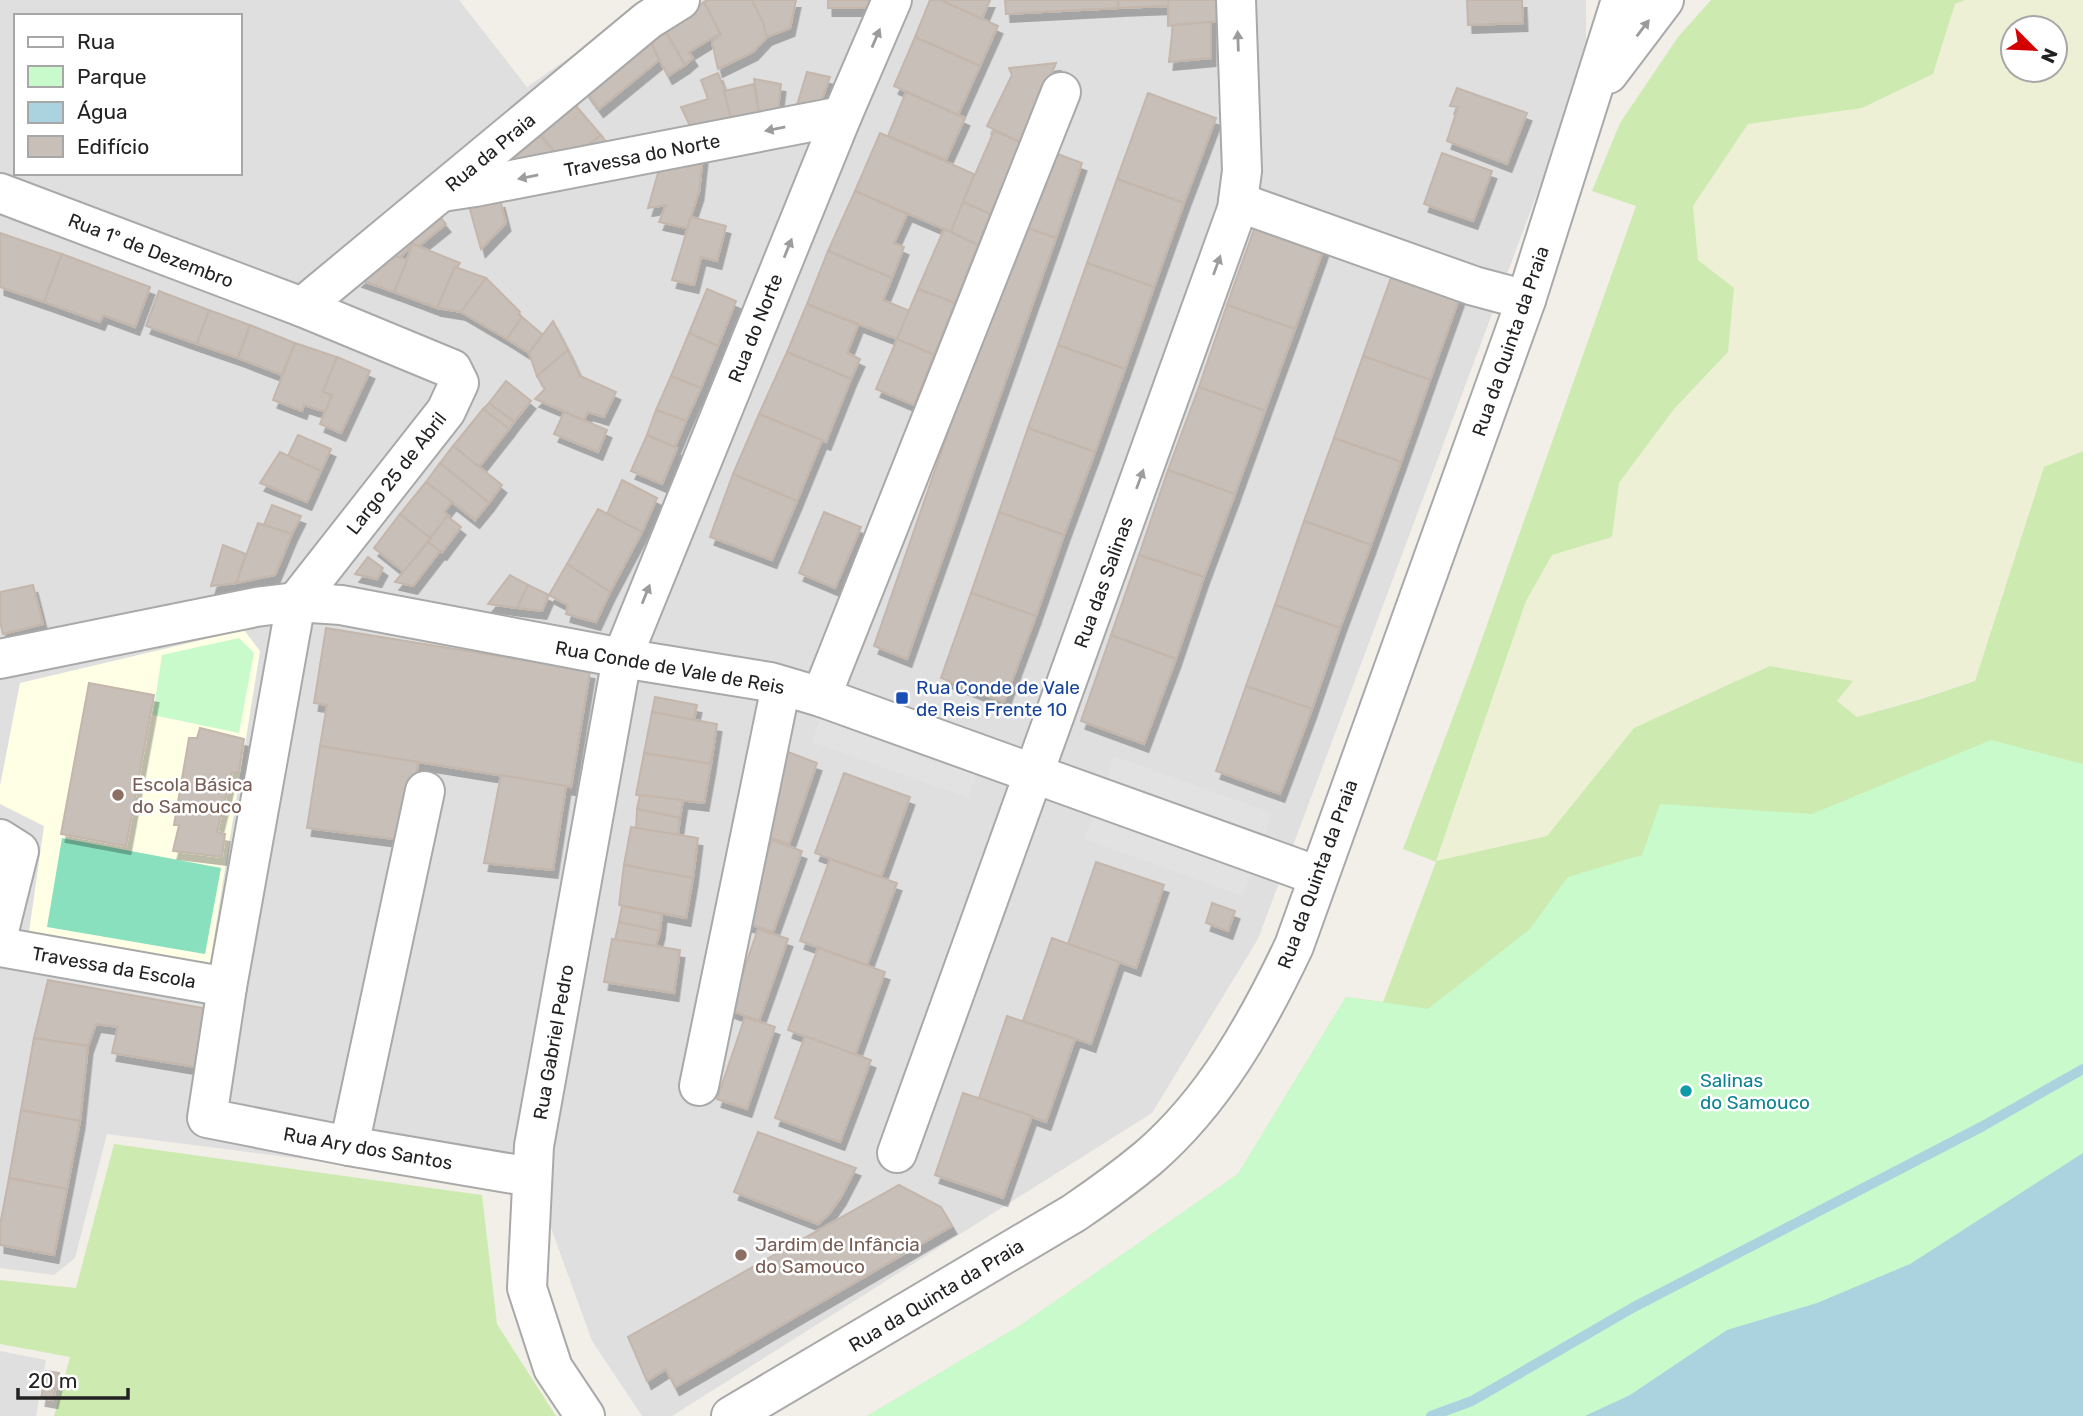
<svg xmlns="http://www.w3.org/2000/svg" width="2083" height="1416" font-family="Rubik,sans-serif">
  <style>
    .residential { fill: #e0dfdf; fill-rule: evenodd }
    .education { fill: #ffffe5 }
    .farmland { fill: #eef0d5; fill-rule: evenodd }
    .grass { fill: #cdebb0 }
    .park { fill: #c8facc }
    .pitch { fill: #88e0be }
    .parking { fill: #e2e2e2 }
    .water { fill: #aad3df }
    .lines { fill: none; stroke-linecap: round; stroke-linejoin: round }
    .stream { stroke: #aad3df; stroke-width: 10 }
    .building { fill: #c7bfb8; stroke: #c4b6ab; stroke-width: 2; filter: url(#shadow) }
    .street-casing { stroke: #a9a9a9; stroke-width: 42 }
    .street { stroke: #fff; stroke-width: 38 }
    .oneway { fill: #9c9c9c }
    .transit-dot { fill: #1a4fb4; stroke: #fff; stroke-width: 2.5 }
    .education-dot { fill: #8d6e63; stroke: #fff; stroke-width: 2.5 }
    .culture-dot { fill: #0f9aa8; stroke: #fff; stroke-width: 2.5 }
    .labels { text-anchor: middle; stroke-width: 5; stroke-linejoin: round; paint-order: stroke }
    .street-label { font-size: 19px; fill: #222; stroke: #fff }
    .transit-label { font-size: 19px; fill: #164399; stroke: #fff; text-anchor: start }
    .education-label { font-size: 19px; fill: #785e54; stroke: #fff; text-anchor: start }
    .culture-label { font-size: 19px; fill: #0d838f; stroke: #fff; text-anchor: start }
  </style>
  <defs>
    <filter id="shadow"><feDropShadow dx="4.5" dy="8" stdDeviation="0" flood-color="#0004"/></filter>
  </defs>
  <rect width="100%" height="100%" fill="#f2efe9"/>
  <g class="residential">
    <path d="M0 0H459L527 87 652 0H1586V63L1258 939 1152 1113 672 1416H642L592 1341 537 1189 107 1134 75 1258 54 1275 0 1268ZM16 16H240V173H16Z"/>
    <path d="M0 1351 46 1360 36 1416H0Z"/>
  </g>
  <path class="education" d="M244 630 260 651 209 969 29 932 44 826 0 804V786L20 683Z"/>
  <path class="farmland" d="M1965 0H2083V451L2044 467 1975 681 1857 717 1837 701 1852 681 1770 666 1634 728 1547 836 1436 862 1526 601 1552 554 1612 537 1619 483 1674 409 1728 352 1734 289 1698 260 1693 206 1748 124 1862 108 1933 74 1955 4ZM2013 28H2055V70H2013Z"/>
  <g class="grass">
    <path d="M1711 0H1965L1955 4 1933 74 1862 108 1748 124 1693 206 1698 260 1734 288 1728 352 1674 409 1619 483 1612 537 1552 555 1526 601 1436 861 1547 836 1634 728 1732 683 1770 666 1853 681 1837 701 1857 717 1921 699 1975 681 2044 467 2083 451V1153L867 1416 1021 1325 1238 1174 1346 997 1383 1002 1436 862 1403 849 1473 664 1636 206 1592 191 1620 123 1678 37Z"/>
    <path d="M114 1144 482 1195 497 1324 556 1416H54L70 1357 0 1344V1280L76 1288Z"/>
  </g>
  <g class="park">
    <path d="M239 638 254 653 239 733 153 715 162 655Z"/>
    <path d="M1991 740 2083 764V1416H867L1021 1325 1238 1174 1346 997 1428 1009 1529 930 1568 877 1642 855 1660 804 1812 814Z"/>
  </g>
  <path class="pitch" d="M62 838 221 868 205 954 47 927Z"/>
  <g class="parking">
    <path d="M821 716 977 771 968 798 812 742Z"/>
    <path d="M1114 756 1272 813 1263 839 1105 783Z"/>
    <path d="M1094 814 1252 870 1243 896 1084 839Z"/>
  </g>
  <path class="water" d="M2083 1153V1416H1585L1630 1395 1727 1330 1817 1303 1910 1264Z"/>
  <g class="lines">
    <path class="stream" d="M1431 1416 1472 1401 1634 1307 1983 1126 2083 1069"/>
  </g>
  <g class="building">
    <path d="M708 0H752L763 22 767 37 753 52 718 69 712 42 721 35 704 2Z"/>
    <path d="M752 0H796L790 28 767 37 763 22Z"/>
    <path d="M828 0H873L871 8H828Z"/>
    <path d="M930 0H941L998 26 980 66 915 37Z"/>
    <path d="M941 0H990L982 19Z"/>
    <path d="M1005 0H1118V8L1006 14Z"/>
    <path d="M1118 0H1168V6L1118 8Z"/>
    <path d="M1168 0H1219L1221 21 1168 26Z"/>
    <path d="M1467 0H1522L1523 23 1468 25Z"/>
    <path d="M704 2 720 33 689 52 693 58 685 65 666 32Z"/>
    <path d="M1211 22V58L1169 62 1173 25Z"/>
    <path d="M666 32 685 65 668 76 651 43Z"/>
    <path d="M915 37 980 66 958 115 894 86Z"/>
    <path d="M651 43 659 60 599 109 585 90Z"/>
    <path d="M1056 63 1022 143 987 126 1012 75 1009 68Z"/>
    <path d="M807 72 830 77 818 110 794 115Z"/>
    <path d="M718 73 725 91 733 126 694 134 681 107 708 99 701 80Z"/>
    <path d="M754 79 781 84 777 117 760 121Z"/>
    <path d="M754 84 760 121 733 126 724 91Z"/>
    <path d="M1457 88 1527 113 1507 164 1447 141 1458 107 1450 106Z"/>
    <path d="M906 92 965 118 946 160 888 136Z"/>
    <path d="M1148 93 1216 118 1184 203 1117 179Z"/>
    <path d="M571 100 601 135 565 164 535 129Z"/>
    <path d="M535 129 565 164 512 172 500 159Z"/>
    <path d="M994 131 1022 143 990 214 963 202Z"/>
    <path d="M880 133 974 174 951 232 855 191Z"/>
    <path d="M601 135 613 150 565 164Z"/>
    <path d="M1047 150 1082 163 1056 238 1020 225Z"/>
    <path d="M1442 153 1492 171 1473 221 1424 204Z"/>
    <path d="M703 156 699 192 687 228 659 222 666 205 648 208 660 166Z"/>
    <path d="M1117 179 1184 203 1154 287 1087 263Z"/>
    <path d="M855 191 907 214 894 243 904 247 892 278 828 251Z"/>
    <path d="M500 200 506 223 481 249 469 206Z"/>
    <path d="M963 202 990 214 978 245 951 232Z"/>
    <path d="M436 212 446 224 419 246 413 244 399 258 386 253Z"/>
    <path d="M691 217 726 226 717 261 701 257 694 285 672 280Z"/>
    <path d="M1257 221 1325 245 1295 329 1227 305Z"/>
    <path d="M1020 225 1056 238 907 659 874 646Z"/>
    <path d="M944 229 978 245 955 303 918 289Z"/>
    <path d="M0 233 62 254 44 302 0 287Z"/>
    <path d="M413 244 460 263 457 268 455 267 437 308 394 292Z"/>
    <path d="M828 251 892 278 883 300 910 311 897 339 807 304Z"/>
    <path d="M386 253 407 260 394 292 358 279Z"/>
    <path d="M62 254 150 287 135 327 103 315 100 322 44 302Z"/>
    <path d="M1087 263 1154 287 1125 369 1058 345Z"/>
    <path d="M455 267 486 278 461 312 437 308Z"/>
    <path d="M1393 272 1460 296 1430 380 1363 356Z"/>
    <path d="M486 278 520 312 519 314 522 317 507 339 461 312Z"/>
    <path d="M707 289 736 301 718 346 689 333Z"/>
    <path d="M918 289 955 303 934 355 897 339Z"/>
    <path d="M159 291 209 310 197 344 146 326Z"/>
    <path d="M807 304 858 325 847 353 860 359 851 379 787 352Z"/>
    <path d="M1227 305 1295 329 1265 411 1199 387Z"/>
    <path d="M209 310 250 325 238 358 197 344Z"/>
    <path d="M522 317 543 335 529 353 507 339Z"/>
    <path d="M553 321 568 350 537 376 529 353Z"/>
    <path d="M250 325 295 343 282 375 238 358Z"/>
    <path d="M689 333 718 346 701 388 671 376Z"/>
    <path d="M897 339 934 355 914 405 876 389Z"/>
    <path d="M295 343 337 357 323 392 332 395 326 412 304 405 302 411 273 400Z"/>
    <path d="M1058 345 1125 369 1095 452 1028 428Z"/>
    <path d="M568 350 580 376 616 392 604 417 588 412 584 420 535 399 545 389 537 376Z"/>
    <path d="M787 352 851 379 826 442 759 414Z"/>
    <path d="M1363 356 1430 380 1401 462 1334 438Z"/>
    <path d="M337 357 370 371 341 433 320 424 332 395 323 392Z"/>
    <path d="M671 376 701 388 686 421 656 410Z"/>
    <path d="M506 381 531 401 514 422 489 403Z"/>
    <path d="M1199 387 1265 411 1235 494 1168 470Z"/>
    <path d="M489 403 514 422 509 429 483 409Z"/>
    <path d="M483 409 509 429 479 467 453 446Z"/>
    <path d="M656 410 686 421 675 447 647 435Z"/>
    <path d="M564 412 607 430 598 452 554 434Z"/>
    <path d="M759 414 822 440 797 501 733 474Z"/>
    <path d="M1028 428 1095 452 1064 535 999 512Z"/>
    <path d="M298 435 331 449 321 471 288 456Z"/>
    <path d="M647 435 677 448 662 484 631 471Z"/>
    <path d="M1334 438 1401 462 1371 545 1304 521Z"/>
    <path d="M453 446 502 485 489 503 440 463Z"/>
    <path d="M280 452 321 471 307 502 260 483Z"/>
    <path d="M440 463 489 503 475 520 426 482Z"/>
    <path d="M1168 470 1235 494 1204 577 1139 555Z"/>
    <path d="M733 474 797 501 772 560 710 537Z"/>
    <path d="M622 480 657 498 642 532 607 514Z"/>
    <path d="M426 482 452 502 444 512 449 516 430 538 400 514Z"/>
    <path d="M272 505 301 516 292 534 264 525Z"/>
    <path d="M598 509 642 532 610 592 567 564Z"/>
    <path d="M824 512 861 527 835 588 799 573Z"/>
    <path d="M999 512 1064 535 1036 616 971 593Z"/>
    <path d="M400 514 430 538 404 572 374 548Z"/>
    <path d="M447 516 461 527 442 552 428 542Z"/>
    <path d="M1304 521 1371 545 1340 628 1275 605Z"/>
    <path d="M258 523 292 534 275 575 236 583Z"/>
    <path d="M428 542 440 551 413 586 395 582Z"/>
    <path d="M223 545 246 554 236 583 211 586Z"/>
    <path d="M1139 555 1204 577 1176 659 1111 635Z"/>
    <path d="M368 557 383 568 377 579 355 574Z"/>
    <path d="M567 564 610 592 596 622 566 614 568 605 549 595Z"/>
    <path d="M510 575 528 585 517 608 488 604Z"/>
    <path d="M33 585 43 624 3 634 0 622V592Z"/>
    <path d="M528 585 549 595 542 611 517 608Z"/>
    <path d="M971 593 1036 616 1004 702 941 678Z"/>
    <path d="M1275 605 1340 628 1312 709 1246 686Z"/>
    <path d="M326 628 590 671 571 787 320 746 327 705 314 703Z"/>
    <path d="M1111 635 1176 659 1144 744 1081 721Z"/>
    <path d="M89 683 154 695 126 846 61 834Z"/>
    <path d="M1246 686 1312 709 1280 794 1216 771Z"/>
    <path d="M655 697 697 705 694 720 652 712Z"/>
    <path d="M652 712 717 724 711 764 644 753Z"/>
    <path d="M200 728 244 739 239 772H232L217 832 225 834 222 857 173 851 179 825H174L189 738H197Z"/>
    <path d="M320 746 418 762 408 841 307 828Z"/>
    <path d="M788 752 817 763 789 844 759 834Z"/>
    <path d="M644 753 711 764 704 803 636 795Z"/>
    <path d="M844 773 910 797 881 877 815 853Z"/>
    <path d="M501 775 566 786 553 870 484 863Z"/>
    <path d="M640 795 683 800 680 818 637 809Z"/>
    <path d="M637 809 680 818 678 835 636 828Z"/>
    <path d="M631 827 698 838 693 878 624 865Z"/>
    <path d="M772 840 802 851 773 932 743 922Z"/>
    <path d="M830 859 897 883 867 965 800 941Z"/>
    <path d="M1096 862 1164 885 1136 968 1068 944Z"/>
    <path d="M624 865 693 878 686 918 619 905Z"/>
    <path d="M1212 903 1235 911 1228 931 1206 923Z"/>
    <path d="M622 906 662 914 660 931 619 922Z"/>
    <path d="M619 922 660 931 656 946 615 940Z"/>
    <path d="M758 929 788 939 759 1021 730 1010Z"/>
    <path d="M1052 938 1119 962 1091 1044 1023 1021Z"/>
    <path d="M612 939 680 950 674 993 604 982Z"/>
    <path d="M818 948 885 972 855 1055 788 1030Z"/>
    <path d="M48 980 208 1009 196 1067 112 1053 118 1027 96 1024 88 1046 34 1038Z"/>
    <path d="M1007 1016 1075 1039 1046 1122 979 1098Z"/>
    <path d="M745 1017 775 1027 747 1109 717 1099Z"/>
    <path d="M805 1036 871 1060 840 1142 775 1118Z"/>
    <path d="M34 1038 88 1046 80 1121 21 1110Z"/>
    <path d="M963 1093 1032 1116 1003 1198 935 1175Z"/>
    <path d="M21 1110 80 1121 67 1189 9 1178Z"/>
    <path d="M758 1132 856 1168 841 1197 829 1214 818 1224 734 1192Z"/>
    <path d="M9 1178 67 1189 54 1255 0 1245V1225Z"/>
    <path d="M899 1185 941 1207 952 1226 675 1387 666 1369 647 1381 628 1337Z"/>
    <path d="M46 1371 59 1373 53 1400 41 1398Z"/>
  </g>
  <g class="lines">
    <g class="street-casing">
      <g id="street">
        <path d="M1608 74 1664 0"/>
        <path d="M442 192 475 187 842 116"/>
        <path d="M0 193 302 307 452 369 459 383 446 411 296 602 227 987 207 1118 349 1146 531 1177"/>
        <path d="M1238 202 1474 286 1526 300"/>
        <path d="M302 307 648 20 680 0"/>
        <path d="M0 659 256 607 296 602 341 605 622 658 770 682 821 697 1318 876"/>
        <path d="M821 697 1061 92"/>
        <path d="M0 839 19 851 0 927"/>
        <path d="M0 947 227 987"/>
        <path d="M699 1086 781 686"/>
        <path d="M349 1146 425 791"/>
        <path d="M897 1153 1237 209 1242 171 1236 0"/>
        <path d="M585 1416 553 1368 527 1288 534 1146 622 658 842 116 892 0"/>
        <path d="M731 1416 1074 1213C1099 1196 1124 1178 1148 1158 1214 1101 1257 1024 1294 946L1526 300 1621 0"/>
      </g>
    </g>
    <use href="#street" class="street"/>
  </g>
  <defs><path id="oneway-solid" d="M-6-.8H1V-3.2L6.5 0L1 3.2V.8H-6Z" transform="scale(1.75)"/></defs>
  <g class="oneway">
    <use href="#oneway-solid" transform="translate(1643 28) rotate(-53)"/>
    <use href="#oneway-solid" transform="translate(876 38) rotate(-67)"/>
    <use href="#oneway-solid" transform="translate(1238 41) rotate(-92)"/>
    <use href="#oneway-solid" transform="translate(775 129) rotate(169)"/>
    <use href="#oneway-solid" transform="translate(528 177) rotate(169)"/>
    <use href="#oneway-solid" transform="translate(788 248) rotate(-68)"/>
    <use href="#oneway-solid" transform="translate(1217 265) rotate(-70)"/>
    <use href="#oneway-solid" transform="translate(1140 479) rotate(-70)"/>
    <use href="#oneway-solid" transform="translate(646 594) rotate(-68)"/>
  </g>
  <rect class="transit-dot" x="895" y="691" width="14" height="14" rx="3.5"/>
  <g class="education-dot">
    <circle cx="118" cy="795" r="7"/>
    <circle cx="741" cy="1255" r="7"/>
  </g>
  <circle class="culture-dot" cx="1686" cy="1091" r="7"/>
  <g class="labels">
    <g class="street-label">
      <text transform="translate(490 152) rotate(-40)" y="7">Rua da Praia</text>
      <text transform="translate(642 155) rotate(-11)" y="7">Travessa do Norte</text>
      <text transform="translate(151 250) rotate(21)" y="7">Rua 1º de Dezembro</text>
      <text transform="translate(755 328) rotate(-68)" y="7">Rua do Norte</text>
      <text transform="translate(1510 341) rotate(-71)" y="7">Rua da Quinta da Praia</text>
      <text transform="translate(396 473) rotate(-52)" y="7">Largo 25 de Abril</text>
      <text transform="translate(1103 582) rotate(-70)" y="7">Rua das Salinas</text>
      <text transform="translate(670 667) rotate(10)" y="7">Rua Conde de Vale de Reis</text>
      <text transform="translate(1317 874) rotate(-70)" y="7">Rua da Quinta da Praia</text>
      <text transform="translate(114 967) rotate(10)" y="7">Travessa da Escola</text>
      <text transform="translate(553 1042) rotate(-80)" y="7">Rua Gabriel Pedro</text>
      <text transform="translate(368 1148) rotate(10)" y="7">Rua Ary dos Santos</text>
      <text transform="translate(936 1295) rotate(-31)" y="7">Rua da Quinta da Praia</text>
    </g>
    <g class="transit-label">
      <text x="916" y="694">Rua Conde de Vale<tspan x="916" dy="22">de Reis Frente 10</tspan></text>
    </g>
    <g class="education-label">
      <text x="132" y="791">Escola Básica<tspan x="132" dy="22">do Samouco</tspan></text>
      <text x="755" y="1251">Jardim de Infância<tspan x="755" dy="22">do Samouco</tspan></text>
    </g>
    <g class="culture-label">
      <text x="1700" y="1087">Salinas<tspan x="1700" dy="22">do Samouco</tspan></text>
    </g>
  </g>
  <rect x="14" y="14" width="228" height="161" fill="#ffffff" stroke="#a7a7a7" stroke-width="2"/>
  <rect x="28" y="37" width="35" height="10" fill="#ffffff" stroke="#a7a7a7" stroke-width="2"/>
  <text x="77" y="49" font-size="21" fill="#222222">Rua</text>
  <rect x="28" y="66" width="35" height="21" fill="#c8facc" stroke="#a7a7a7" stroke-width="2"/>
  <text x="77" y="84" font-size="21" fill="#222222">Parque</text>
  <rect x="28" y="102" width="35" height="21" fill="#aad3df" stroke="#a7a7a7" stroke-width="2"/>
  <text x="77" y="119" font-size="21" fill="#222222">Água</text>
  <rect x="28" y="136" width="35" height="21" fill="#c7bfb8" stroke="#a7a7a7" stroke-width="2"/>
  <text x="77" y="154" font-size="21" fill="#222222">Edifício</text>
  <g transform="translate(2034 49) rotate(114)"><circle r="33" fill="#ffffff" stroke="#a7a7a7" stroke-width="2"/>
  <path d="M0-5L12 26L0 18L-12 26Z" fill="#d40000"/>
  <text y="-10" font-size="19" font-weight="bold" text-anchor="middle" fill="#222222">N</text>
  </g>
  <path d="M18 1388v10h110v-10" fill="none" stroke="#222222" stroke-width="3.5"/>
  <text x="28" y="1388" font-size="21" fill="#222222" stroke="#ffffff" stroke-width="5" paint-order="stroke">20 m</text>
</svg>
